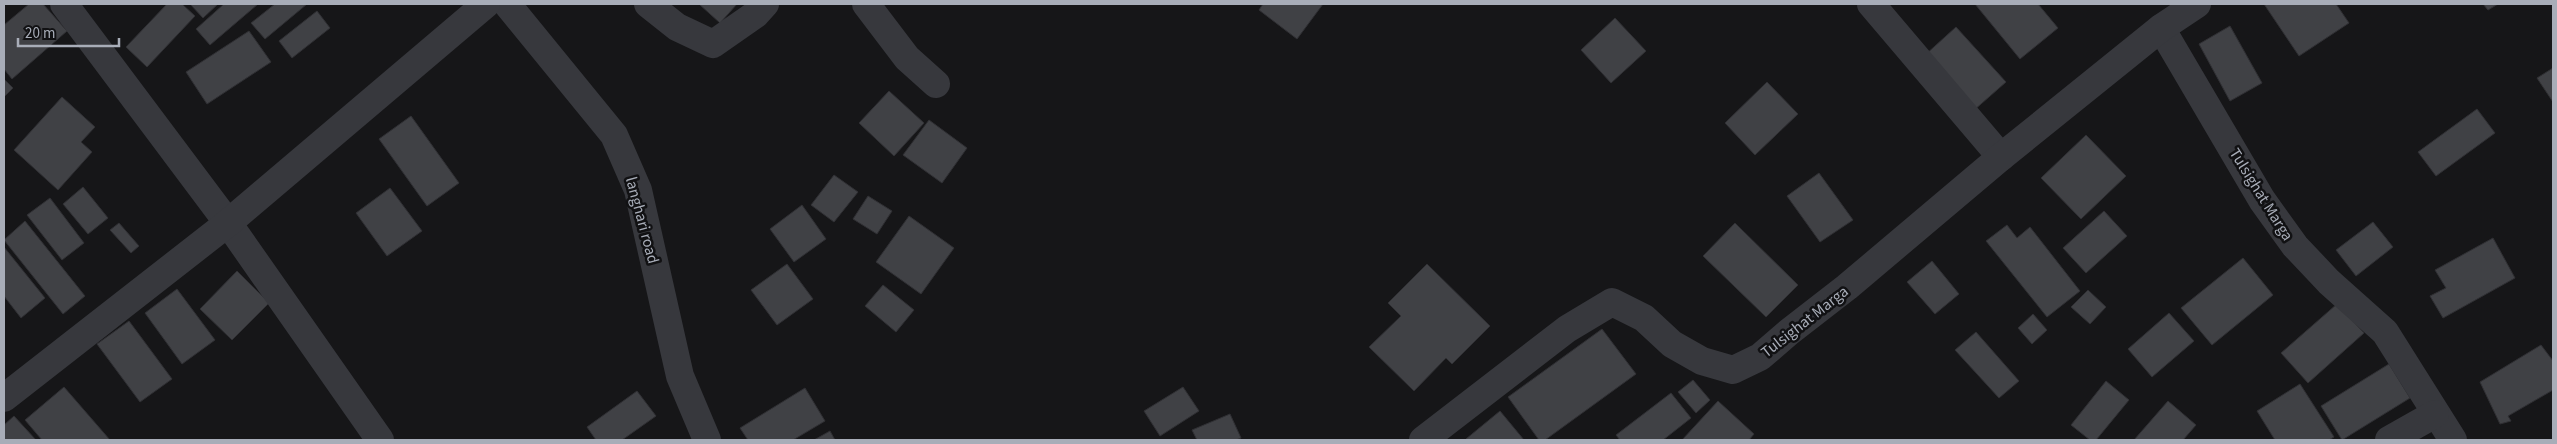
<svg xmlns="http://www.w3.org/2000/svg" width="2557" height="444" font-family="'Source Sans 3',sans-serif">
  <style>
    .building { fill: #404145; stroke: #303034 }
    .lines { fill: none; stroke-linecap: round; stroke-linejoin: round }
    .minor { stroke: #37383d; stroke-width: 28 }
    .labels { text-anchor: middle; stroke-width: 5; stroke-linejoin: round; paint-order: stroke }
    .street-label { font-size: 16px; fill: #a8adb8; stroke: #111113 }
  </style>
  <rect width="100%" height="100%" fill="#161618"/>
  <g class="building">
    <path d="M29 4H43L67 31 12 79 4 69V25Z"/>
    <path d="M167 4H182L195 16 147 67 126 47Z"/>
    <path d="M190 4H218L203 18Z"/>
    <path d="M224 4H258L210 45 196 29Z"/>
    <path d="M275 4H307L265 39 251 23Z"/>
    <path d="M699 4H737L720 23Z"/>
    <path d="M1263 4H1323L1297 39 1259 10Z"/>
    <path d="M1975 4H2038L2058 28 2020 59Z"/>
    <path d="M2264 4H2336L2349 23 2299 56Z"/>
    <path d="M2483 4H2498L2488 10Z"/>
    <path d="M317 11 330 28 292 58 279 41Z"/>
    <path d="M1615 18 1646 51 1611 83 1581 50Z"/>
    <path d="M2230 26 2262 83 2230 101 2199 44Z"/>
    <path d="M1956 27 2006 82 1973 111 1924 56Z"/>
    <path d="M249 31 271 62 207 104 186 72Z"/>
    <path d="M2553 68V102L2537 78Z"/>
    <path d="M4 79 13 88 4 97Z"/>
    <path d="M1767 82 1798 114 1755 155 1725 123Z"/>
    <path d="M889 91 924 123 894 156 859 123Z"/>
    <path d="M62 97 95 127 81 142 92 152 58 190 14 150Z"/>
    <path d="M2477 109 2495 133 2436 176 2418 152Z"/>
    <path d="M411 116 459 183 427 206 379 139Z"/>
    <path d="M929 120 967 148 942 183 903 155Z"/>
    <path d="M2086 135 2126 176 2081 219 2041 178Z"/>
    <path d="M1819 173 1853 220 1820 242 1787 196Z"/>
    <path d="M834 175 858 192 834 222 811 205Z"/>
    <path d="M83 187 108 218 88 234 63 204Z"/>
    <path d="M390 188 422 231 387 256 356 213Z"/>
    <path d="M868 196 892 211 877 234 853 219Z"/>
    <path d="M50 198 84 243 62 260 27 215Z"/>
    <path d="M802 205 826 239 794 262 770 229Z"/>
    <path d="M2104 211 2127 236 2086 273 2063 248Z"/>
    <path d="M909 216 954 248 921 294 876 262Z"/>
    <path d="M25 221 85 296 63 314 4 240Z"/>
    <path d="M2373 222 2393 247 2356 276 2336 250Z"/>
    <path d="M119 223 139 246 131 253 110 230Z"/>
    <path d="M1735 223 1798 285 1766 317 1703 256Z"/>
    <path d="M2007 225 2017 238 2030 227 2080 291 2047 317 1986 241Z"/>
    <path d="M2493 238 2515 278 2443 318 2430 296 2446 288 2435 270Z"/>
    <path d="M4 247 45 298 21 318 4 296Z"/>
    <path d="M2243 258 2273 295 2212 345 2181 308Z"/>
    <path d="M1932 261 1959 294 1935 314 1907 282Z"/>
    <path d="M787 264 813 299 777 325 751 290Z"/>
    <path d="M1427 264 1490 326 1452 364 1446 358 1414 391 1369 347 1401 316 1388 303Z"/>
    <path d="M237 271 269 303 232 340 200 309Z"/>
    <path d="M883 285 914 310 896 332 865 306Z"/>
    <path d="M177 289 215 340 182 364 145 313Z"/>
    <path d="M2088 290 2106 307 2090 324 2071 307Z"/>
    <path d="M2337 304 2364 333 2308 383 2281 353Z"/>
    <path d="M2169 313 2194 341 2152 377 2128 349Z"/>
    <path d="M2033 314 2047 330 2032 344 2018 328Z"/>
    <path d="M129 321 172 379 140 402 97 344Z"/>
    <path d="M1602 329 1636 374 1545 440H1539L1508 397Z"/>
    <path d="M1976 332 2019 381 1999 398 1955 350Z"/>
    <path d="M2541 345 2553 361V390L2508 416 2511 421 2500 424 2480 382Z"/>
    <path d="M2389 364 2410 398 2342 440 2321 406Z"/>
    <path d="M1693 380 1710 400 1696 413 1678 392Z"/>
    <path d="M2106 381 2129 400 2096 440H2090L2071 425Z"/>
    <path d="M2300 384 2334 437 2329 440H2275L2257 411Z"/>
    <path d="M64 387 110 440H42L25 420Z"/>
    <path d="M1183 387 1199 411 1160 436 1144 411Z"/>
    <path d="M805 388 825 421 793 440H748L740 428Z"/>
    <path d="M637 391 656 416 622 440H596L587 427Z"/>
    <path d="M1671 393 1691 418 1663 440H1620L1616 435Z"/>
    <path d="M1718 401 1754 434 1749 440H1682Z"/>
    <path d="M2168 401 2196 425 2183 440H2134Z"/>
    <path d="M1500 411 1524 440H1467L1466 439Z"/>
    <path d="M1230 414 1241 438 1236 440H1197L1192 430Z"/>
    <path d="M14 416 36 440H4V425Z"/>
    <path d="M830 431 835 440H814Z"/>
  </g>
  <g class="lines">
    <g class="minor">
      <path d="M64 4 228 223 380 440"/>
      <path d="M507 4 614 135 638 190 680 376 707 440"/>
      <path d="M648 4 677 27 713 44 756 14 765 4"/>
      <path d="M866 4 907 58 936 84"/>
      <path d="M1871 4 2001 157"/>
      <path d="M2161 28 2262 200 2295 246 2329 282 2385 332 2453 440"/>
      <path d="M4 398 228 223 486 4"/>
      <path d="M1423 440 1567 329 1612 302 1644 318 1672 344 1702 361 1733 370 1760 357 1789 332 1847 287 2001 157 2161 28 2197 4"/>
      <path d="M2389 440 2435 414"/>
    </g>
  </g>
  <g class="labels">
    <g class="street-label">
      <text transform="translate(2262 194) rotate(58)" y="6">Tulsighat Marga</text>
      <text transform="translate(643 220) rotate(75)" y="6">langhari road</text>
      <text transform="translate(1804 321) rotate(-38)" y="6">Tulsighat Marga</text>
    </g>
  </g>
  <rect width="2557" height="444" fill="none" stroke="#a8adb8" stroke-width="10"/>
  <path d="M18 38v8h101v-8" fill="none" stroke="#a8adb8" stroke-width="2.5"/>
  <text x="25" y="38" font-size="15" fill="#a8adb8" stroke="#111113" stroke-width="4" paint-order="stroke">20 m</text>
</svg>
